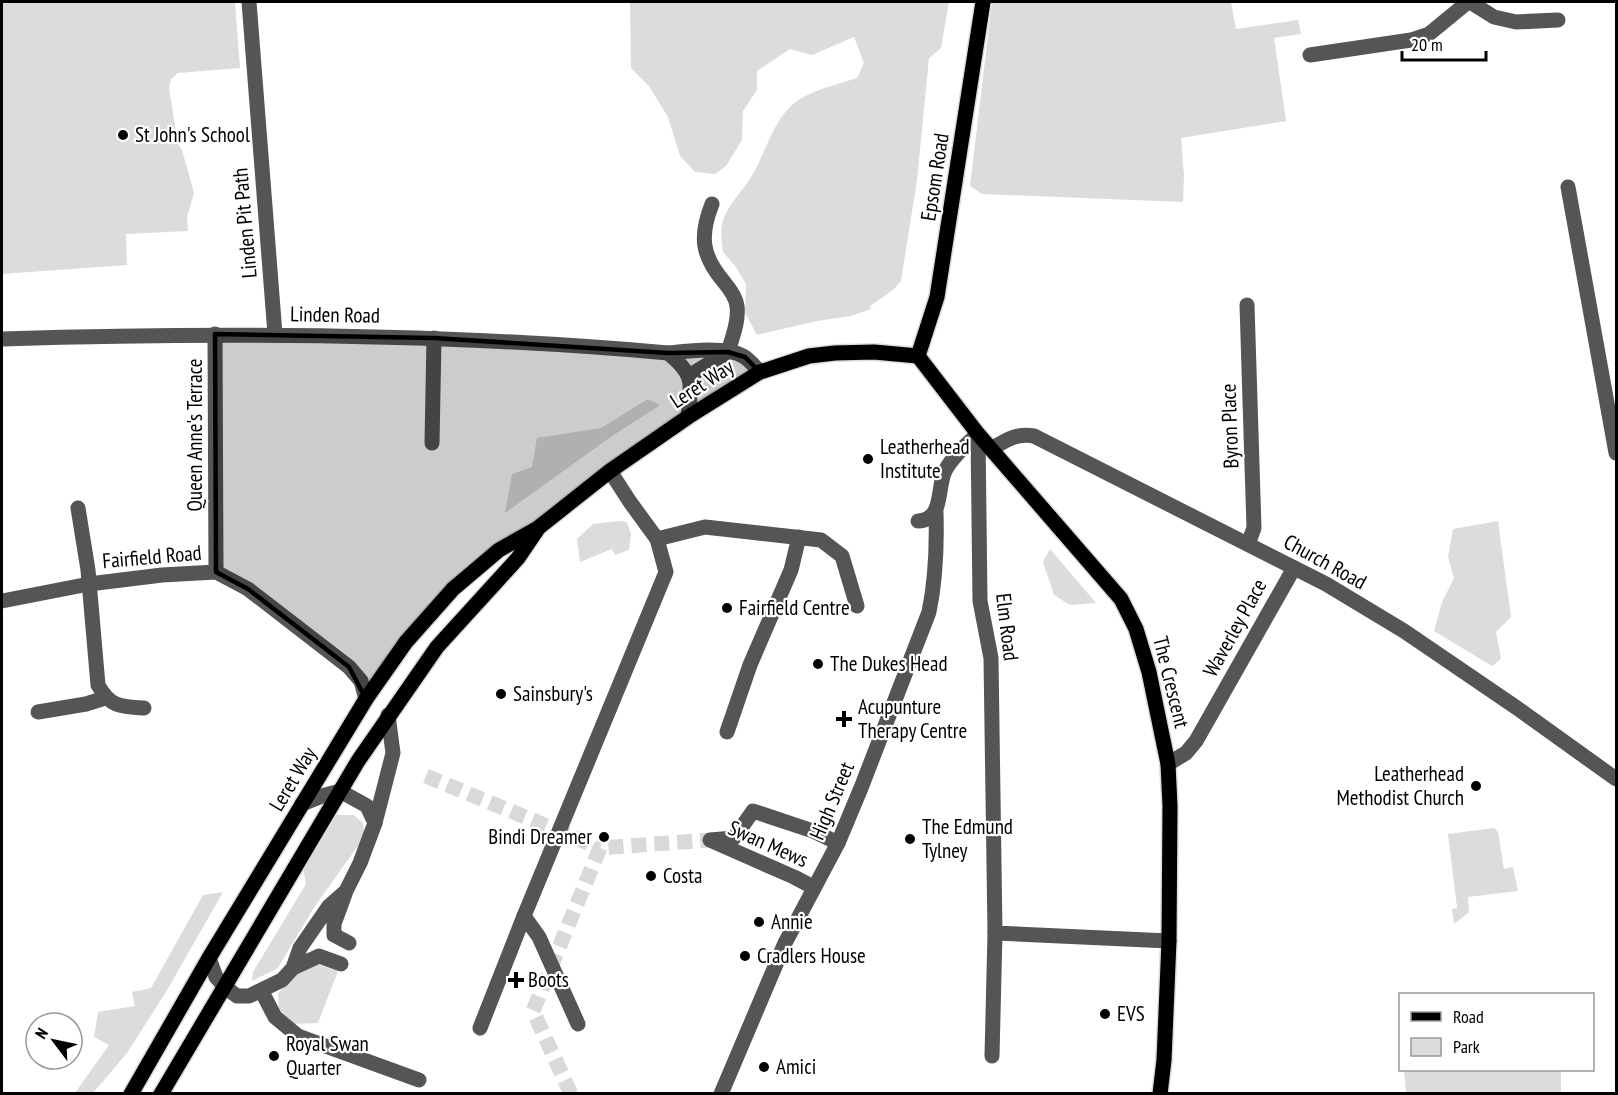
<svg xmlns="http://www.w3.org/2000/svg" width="1618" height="1095" font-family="'PT Sans Narrow',sans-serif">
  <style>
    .green { fill: #dcdcdc }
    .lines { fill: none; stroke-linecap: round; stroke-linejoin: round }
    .minor-tunnel { stroke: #d9d9d9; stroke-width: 15; stroke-dasharray: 15 8; stroke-linecap: butt }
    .major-casing { stroke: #dbdbdb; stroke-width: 18 }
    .minor { stroke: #555; stroke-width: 15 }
    .major { stroke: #000; stroke-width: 15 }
    .marked { fill: #000; fill-opacity: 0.2; stroke: #000; stroke-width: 4.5; stroke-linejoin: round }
    .poi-dot { fill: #000; stroke: #fff; stroke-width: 2 }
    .labels { text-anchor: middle; stroke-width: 4.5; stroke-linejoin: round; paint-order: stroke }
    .poi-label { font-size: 21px; fill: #000; stroke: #fff; text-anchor: start }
    .street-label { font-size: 21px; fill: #000; stroke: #fff }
  </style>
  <rect width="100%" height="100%" fill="#fff"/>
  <g class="green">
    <path d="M2 2H235L240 68 178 73 171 79 169 88 178 144 182 150 194 193 187 217 188 231 126 234 127 265 2 274Z"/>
    <path d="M630 2H949L941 48 929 58 917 180 901 281 893 290 870 306 871 309 851 316 817 321 757 335 745 313 746 284 736 267 723 252C722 243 720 232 722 224 726 206 742 192 751 177 767 152 773 116 800 99 817 89 838 84 857 78L864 63 854 37 812 55 790 49 757 71V90L743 111 742 140 726 166 715 174 695 172 680 156 668 117 649 86 631 68Z"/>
    <path d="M992 2H1231L1236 29 1298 20 1301 34 1274 38 1286 121 1181 138 1184 175 1183 202 982 194 970 186Z"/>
    <path d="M648 399 660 405 612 436 505 513 512 474 532 467 537 438 601 428Z"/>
    <path d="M619 521 627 522 631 534 629 550 615 555 612 549 580 562 577 539 593 524Z"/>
    <path d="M1498 521 1511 617 1496 632 1501 659 1492 666 1434 631 1442 602 1454 578 1448 557 1453 529Z"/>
    <path d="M1050 549 1096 603 1070 605 1054 595 1043 562Z"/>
    <path d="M335 815H354L363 823 365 836 313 909 278 968 252 981 253 972 306 884 303 868Z"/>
    <path d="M1494 828 1498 832 1504 869 1513 867 1518 891 1468 897 1469 912 1454 924 1452 909 1457 908 1448 834Z"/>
    <path d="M223 892 166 992 127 1053 93 1093H75L109 1045 94 1037 98 1012 135 1006 132 992 151 988 203 895Z"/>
    <path d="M313 963 338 971 318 1023 292 1024 279 1009 278 993 296 973Z"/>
    <path d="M1404 1070H1561V1093H1406Z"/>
  </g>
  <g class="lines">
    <g class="minor-tunnel">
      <path d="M426 776 600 848"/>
      <path d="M571 1094 533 1011 600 848 710 840"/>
    </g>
    <g class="major-casing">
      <g id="major">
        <path d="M918 356 978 434 1121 599 1136 629 1149 672 1168 764 1170 806 1169 941 1164 1060 1160 1094"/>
        <path d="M918 356 937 297 983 2"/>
        <path d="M131 1094 209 958 366 699 406 642 453 589 499 550 538 528 610 471 688 417 760 372 809 356 835 353 874 352 918 356"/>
        <path d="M161 1094 358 761 437 647 518 558 537 530"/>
      </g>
    </g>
    <g class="minor">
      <path d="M249 2 275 334"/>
      <path d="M1470 2 1494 17 1516 22 1558 20"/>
      <path d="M1310 55 1411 40 1429 34 1468 2"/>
      <path d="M1568 187 1616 453"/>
      <path d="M1247 305 1254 528 1248 544"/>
      <path d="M215 334 216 572"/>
      <path d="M2 339C224 332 446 333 668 353 687 351 726 346 743 356 750 360 755 367 760 372"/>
      <path d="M668 353C696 376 691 383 688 417"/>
      <path d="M689 376 728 352C732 338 739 321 737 306 736 298 729 288 724 282 702 256 699 237 712 204"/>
      <path d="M978 434 980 601 991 658 995 933 1169 941"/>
      <path d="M432 443 434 338"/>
      <path d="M991 449C1006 440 1016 433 1034 436L1326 584 1404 631 1517 708 1616 779"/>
      <path d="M78 508 88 570 98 685C110 707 121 707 144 708"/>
      <path d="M918 521C945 520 936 486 946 469 954 455 967 444 978 434"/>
      <path d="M657 539 705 527 821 540 842 556 857 606"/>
      <path d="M2 601 89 584 162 575 216 572 248 589 349 667 361 681 366 699"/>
      <path d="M38 712 86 704 105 698"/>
      <path d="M727 732 750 665 791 570 799 537"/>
      <path d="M1168 764 1186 753 1196 741 1294 568"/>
      <path d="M375 823 393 753 388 715"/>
      <path d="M710 840 734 838 753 811 813 831 838 843"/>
      <path d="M712 841 794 877 813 887"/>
      <path d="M345 894 334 924V935L349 943"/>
      <path d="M209 958 216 977 225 987 237 996H249L282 980 293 968 300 948 329 906 346 891 360 863 375 823 367 806 340 791 322 796 302 804"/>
      <path d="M293 968 319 956 341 964"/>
      <path d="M262 992 275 1017 298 1036 419 1080"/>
      <path d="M578 1024 539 937 524 916 666 572 657 539 630 502 610 471"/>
      <path d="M480 1028 524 916"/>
      <path d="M992 1056 995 933"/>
      <path d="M721 1094 785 943 838 843 861 788 929 612C936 578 937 546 936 512"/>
    </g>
    <use href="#major" class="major"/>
  </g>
  <path class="marked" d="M215 334 434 338 668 353 728 352 745 357 760 372 610 471 538 528 499 550 453 589 406 642 366 699 349 667 248 589 216 572Z"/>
  <g class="poi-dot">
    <circle cx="123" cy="135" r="6"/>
    <circle cx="868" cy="459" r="6"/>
    <circle cx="727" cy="608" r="6"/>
    <circle cx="818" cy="664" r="6"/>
    <circle cx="501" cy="694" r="6"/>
    <path d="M841 710h6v6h6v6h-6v6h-6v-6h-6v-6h6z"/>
    <circle cx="1476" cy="786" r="6"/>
    <circle cx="604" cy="837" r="6"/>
    <circle cx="910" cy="839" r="6"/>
    <circle cx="651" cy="876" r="6"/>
    <circle cx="759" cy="922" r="6"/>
    <circle cx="745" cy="956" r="6"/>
    <path d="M513 971h6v6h6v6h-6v6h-6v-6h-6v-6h6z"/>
    <circle cx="1105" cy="1014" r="6"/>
    <circle cx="274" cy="1056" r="6"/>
    <circle cx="764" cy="1067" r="6"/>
  </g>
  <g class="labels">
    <g class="poi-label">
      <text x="135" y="142">St John's School</text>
      <text x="880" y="454">Leatherhead<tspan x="880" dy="24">Institute</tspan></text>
      <text x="739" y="615">Fairfield Centre</text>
      <text x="830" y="671">The Dukes Head</text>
      <text x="513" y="701">Sainsbury's</text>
      <text x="858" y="714">Acupunture<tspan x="858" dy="24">Therapy Centre</tspan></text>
      <text x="1464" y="781" text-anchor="end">Leatherhead<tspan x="1464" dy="24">Methodist Church</tspan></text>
      <text x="922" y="834">The Edmund<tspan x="922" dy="24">Tylney</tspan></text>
      <text x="592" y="844" text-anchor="end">Bindi Dreamer</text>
      <text x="663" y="883">Costa</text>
      <text x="771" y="929">Annie</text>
      <text x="757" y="963">Cradlers House</text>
      <text x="528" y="987">Boots</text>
      <text x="1117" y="1021">EVS</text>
      <text x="286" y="1051">Royal Swan<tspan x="286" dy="24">Quarter</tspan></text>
      <text x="776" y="1074">Amici</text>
    </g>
    <g class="street-label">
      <text transform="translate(935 177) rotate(-81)" y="7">Epsom Road</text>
      <text transform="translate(245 223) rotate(-95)" y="7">Linden Pit Path</text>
      <text transform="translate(335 315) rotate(1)" y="7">Linden Road</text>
      <text transform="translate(702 384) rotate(-33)" y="7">Leret Way</text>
      <text transform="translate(1230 426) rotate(-92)" y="7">Byron Place</text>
      <text transform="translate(195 435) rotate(-90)" y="7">Queen Anne's Terrace</text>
      <text transform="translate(152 557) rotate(-5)" y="7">Fairfield Road</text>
      <text transform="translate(1325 562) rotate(29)" y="7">Church Road</text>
      <text transform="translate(1007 627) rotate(83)" y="7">Elm Road</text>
      <text transform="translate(1235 628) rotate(-61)" y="7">Waverley Place</text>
      <text transform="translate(1171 682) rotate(76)" y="7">The Crescent</text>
      <text transform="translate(293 779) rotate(-59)" y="7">Leret Way</text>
      <text transform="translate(832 801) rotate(-67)" y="7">High Street</text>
      <text transform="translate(768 844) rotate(24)" y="7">Swan Mews</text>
    </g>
  </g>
  <rect width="1618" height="1095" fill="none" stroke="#000000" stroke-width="6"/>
  <rect x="1399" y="993" width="195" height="78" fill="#ffffff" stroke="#999999" stroke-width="1.5"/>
  <rect x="1411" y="1012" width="30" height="9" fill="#000000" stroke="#999999" stroke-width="1.5"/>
  <text x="1453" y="1023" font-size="18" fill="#000000">Road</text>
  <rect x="1411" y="1038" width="30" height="18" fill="#dcdcdc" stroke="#999999" stroke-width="1.5"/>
  <text x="1453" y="1053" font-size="18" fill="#000000">Park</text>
  <g transform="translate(54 1041) rotate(302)"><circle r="28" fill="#ffffff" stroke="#999999" stroke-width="1.5"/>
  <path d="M0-4.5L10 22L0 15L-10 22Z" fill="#000000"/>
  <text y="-9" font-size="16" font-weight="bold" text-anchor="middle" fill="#000000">N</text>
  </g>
  <path d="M1402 51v9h84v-9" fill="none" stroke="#000000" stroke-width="3"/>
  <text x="1411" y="51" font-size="18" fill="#000000" stroke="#ffffff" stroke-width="4.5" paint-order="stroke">20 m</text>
</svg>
